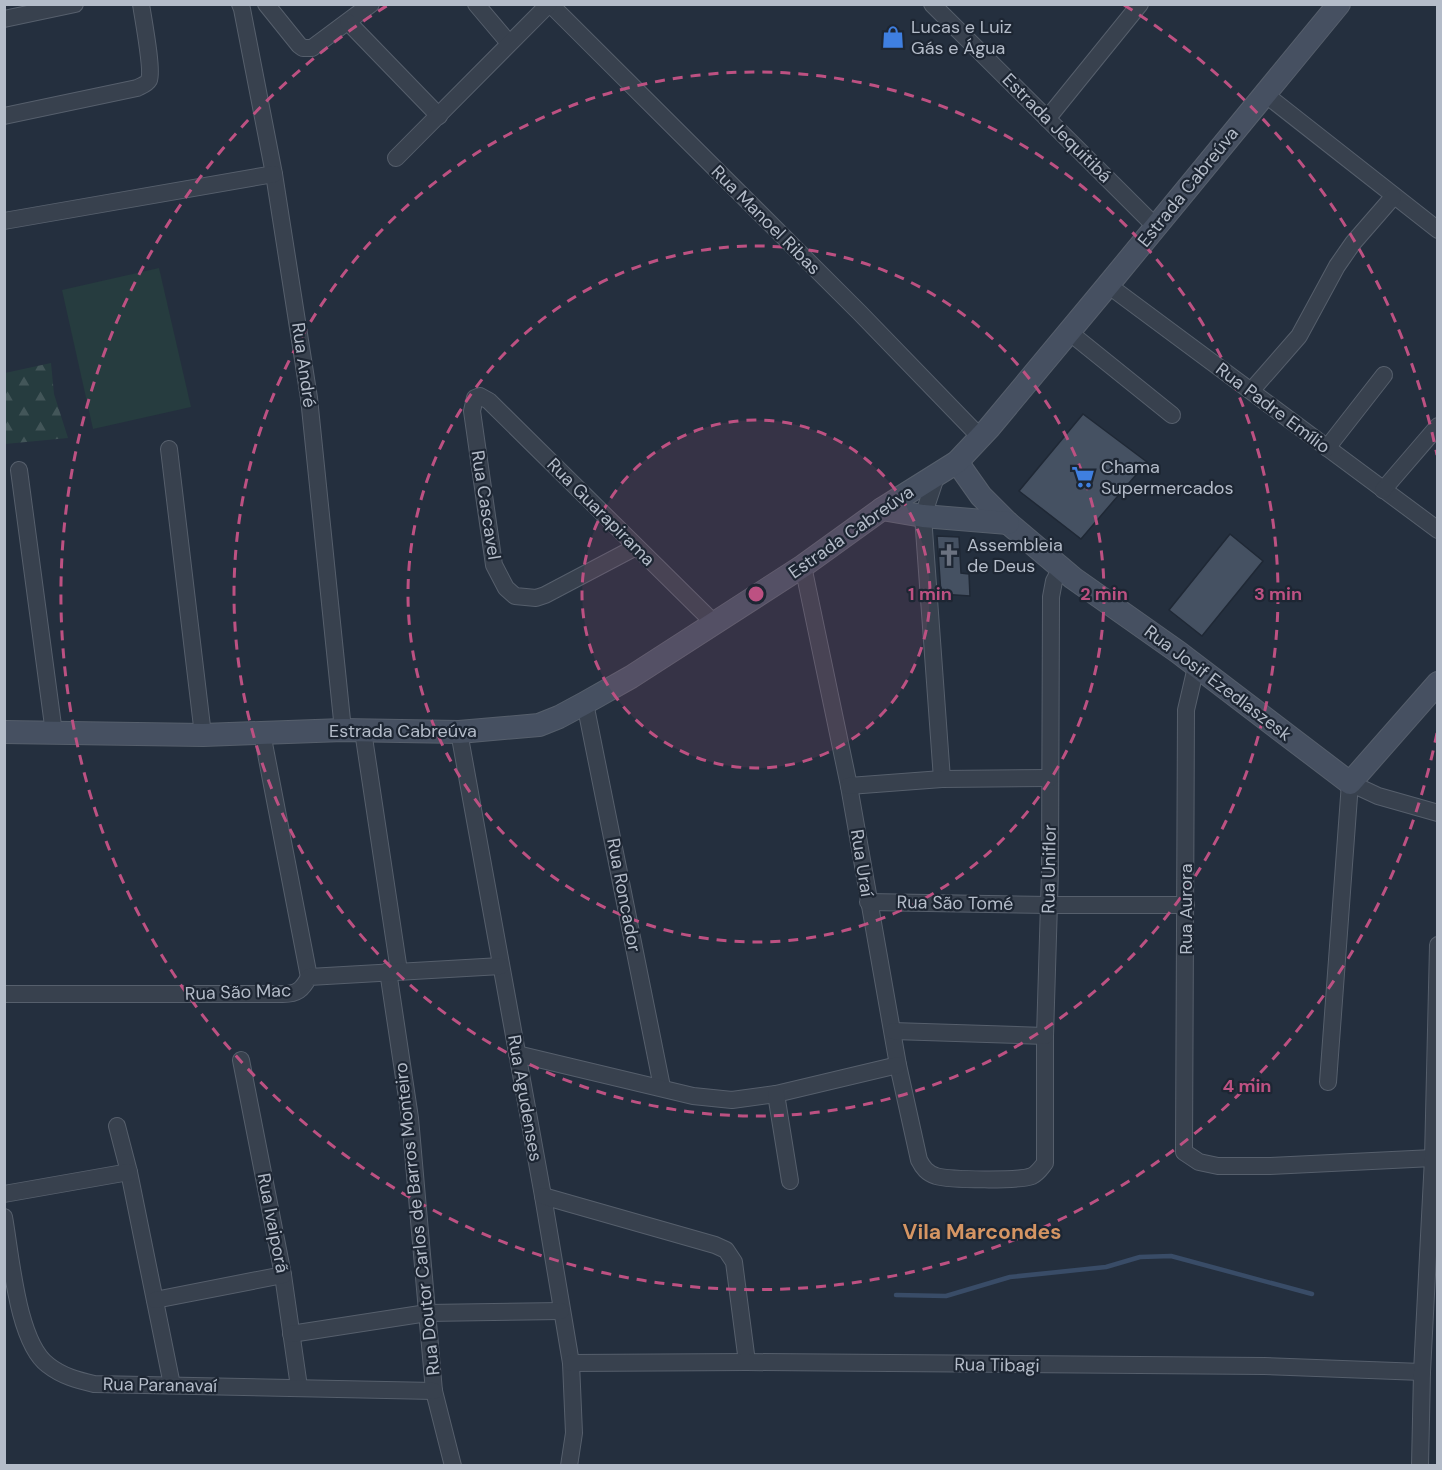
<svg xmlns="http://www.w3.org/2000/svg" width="1442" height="1470" font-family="'DM Sans',sans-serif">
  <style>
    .forest { fill: url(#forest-firs) }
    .park { fill: #263c3f }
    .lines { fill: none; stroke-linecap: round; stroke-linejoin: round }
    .stream { stroke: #394c67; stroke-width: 4.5 }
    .building { fill: #455162; stroke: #1f2835; stroke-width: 1.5 }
    .street-casing { stroke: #565f6c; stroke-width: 18 }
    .secondary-casing { stroke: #565f6c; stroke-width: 24 }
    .street { stroke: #38414e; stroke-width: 16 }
    .secondary { stroke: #465061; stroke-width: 22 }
    .ring { fill: none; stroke: #bd5182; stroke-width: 3; stroke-dasharray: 10 8 }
    .labels { text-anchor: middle; stroke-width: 4.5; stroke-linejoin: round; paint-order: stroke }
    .poi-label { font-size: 18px; fill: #b4bcc9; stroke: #1d2633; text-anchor: start }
    .street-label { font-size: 18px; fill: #b4bcc9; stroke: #1d2633 }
    .quarter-label { font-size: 21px; font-weight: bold; fill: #d59563; stroke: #1d2633 }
    .centre { fill: #bd5182; stroke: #1d2633; stroke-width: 3 }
    .ring-label { font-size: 18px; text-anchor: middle; font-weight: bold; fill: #bd5182; stroke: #1d2633; stroke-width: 4.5; stroke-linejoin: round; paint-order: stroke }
  </style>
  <defs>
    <pattern id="forest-firs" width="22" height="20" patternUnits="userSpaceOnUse" patternTransform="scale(1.5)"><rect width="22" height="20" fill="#263c3f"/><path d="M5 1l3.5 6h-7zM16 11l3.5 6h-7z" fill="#435659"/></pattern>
  </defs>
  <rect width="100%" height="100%" fill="#242f3e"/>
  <path class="forest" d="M51 363 54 394 68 438 5 444V373Z"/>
  <path class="park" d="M159 268 191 407 93 429 62 290Z"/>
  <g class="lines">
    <path class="stream" d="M896 1295 946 1296 1010 1277 1106 1267 1140 1257 1171 1256 1312 1294"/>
  </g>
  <g class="building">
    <path d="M1083 414 1147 462 1081 539 1019 491Z"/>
    <path d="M1230 534 1263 561 1202 636 1169 610Z"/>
    <path d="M937 536 959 537 961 573 969 574 970 596 941 594Z"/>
  </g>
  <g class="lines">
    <g class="street-casing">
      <g id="street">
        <path d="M240 4 242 9 274 174 309 398 343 730"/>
        <path d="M266 4 299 45 303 48H312L371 4"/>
        <path d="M476 4 509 43"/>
        <path d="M550 4 860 313 980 437"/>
        <path d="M932 4 1156 227"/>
        <path d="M4 19 75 4"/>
        <path d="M348 22 439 116"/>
        <path d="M1265 94 1438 230"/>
        <path d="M4 116 137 88C141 86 147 84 149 80 153 70 143 18 141 4"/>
        <path d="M1047 119 1140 4"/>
        <path d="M396 158 549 4"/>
        <path d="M4 221 274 174"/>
        <path d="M1108 285 1438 530"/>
        <path d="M1069 332 1172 415"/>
        <path d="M1251 391 1299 336 1337 266 1353 243 1393 197"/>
        <path d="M1327 448 1384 375"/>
        <path d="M169 449 203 735"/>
        <path d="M19 470 54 733"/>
        <path d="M937 474 923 516 942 779"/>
        <path d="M1383 490 1438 426"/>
        <path d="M636 547 545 595 536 598 515 596 506 588 494 565 472 411 475 398 480 396 489 401 714 623"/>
        <path d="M803 566 849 786 898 1065 919 1160C923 1168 927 1173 936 1176 949 1180 1020 1181 1032 1176 1038 1173 1041 1168 1045 1163V1036L1050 870 1051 597 1054 581 1061 568"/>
        <path d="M1196 667 1186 710 1184 1152 1199 1162 1218 1166H1270L1433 1158"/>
        <path d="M585 703 662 1087"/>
        <path d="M363 731 399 971"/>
        <path d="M459 732 543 1196 571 1363 574 1433 569 1466"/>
        <path d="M262 733 309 977"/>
        <path d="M849 786 942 779 1050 778"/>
        <path d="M868 902 1049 905H1186"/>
        <path d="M388 971 410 1118 434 1391 453 1466"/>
        <path d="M4 994H283C297 994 302 990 309 977L501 966"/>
        <path d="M893 1031 1045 1036"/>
        <path d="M517 1054 693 1096 732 1100 776 1094 898 1065"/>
        <path d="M241 1060 283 1275 299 1387"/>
        <path d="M1328 1082 1350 783 1378 796 1438 813"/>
        <path d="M776 1094 790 1181"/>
        <path d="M117 1126 129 1172 172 1385"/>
        <path d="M4 1194 129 1172"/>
        <path d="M543 1196 715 1245 726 1250 734 1262 747 1362"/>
        <path d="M4 1217C11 1255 17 1342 48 1365 62 1376 77 1380 94 1384L434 1391"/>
        <path d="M155 1300 283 1275"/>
        <path d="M291 1334 427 1313 561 1311"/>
        <path d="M571 1363 747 1362 1264 1366 1422 1372"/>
        <path d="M1420 1466 1422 1372 1433 1158 1438 945"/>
      </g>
    </g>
    <g class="secondary-casing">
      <g id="secondary">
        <path d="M957 462 981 496 1008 523 1073 578 1178 652 1350 783 1438 683"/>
        <path d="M882 509 923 516 1008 523"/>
        <path d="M4 732 203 735 343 730 459 732 539 725 559 717 585 703 631 677 803 566 882 509 957 462 989 428 1108 285 1339 4"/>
      </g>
    </g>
    <use href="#street" class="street"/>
    <use href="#secondary" class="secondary"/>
  </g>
  <circle cx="756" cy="594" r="174" fill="#bd5182" fill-opacity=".12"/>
  <g class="ring">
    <circle cx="756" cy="594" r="174"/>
    <circle cx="756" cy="594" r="348"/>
    <circle cx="756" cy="594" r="522"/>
    <path d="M1437 733A695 695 0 1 1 388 5M1124 5A695 695 0 0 1 1437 455"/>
  </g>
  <defs>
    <g id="shop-bare" transform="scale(1.8)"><path d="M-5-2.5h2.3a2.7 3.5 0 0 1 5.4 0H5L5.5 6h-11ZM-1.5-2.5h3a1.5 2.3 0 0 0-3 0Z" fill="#3f7fe0" stroke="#1d2633" stroke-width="2.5" paint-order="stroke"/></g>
    <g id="supermarket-bare" transform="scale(1.8)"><path d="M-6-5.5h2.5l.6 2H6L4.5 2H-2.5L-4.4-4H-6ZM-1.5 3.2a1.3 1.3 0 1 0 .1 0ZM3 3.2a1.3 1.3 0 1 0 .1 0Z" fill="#3f7fe0" stroke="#1d2633" stroke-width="2.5" paint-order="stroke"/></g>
    <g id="church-bare" transform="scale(1.8)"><path d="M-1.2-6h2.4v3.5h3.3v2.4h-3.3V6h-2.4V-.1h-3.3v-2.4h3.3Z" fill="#6b7280" stroke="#1d2633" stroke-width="2.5" paint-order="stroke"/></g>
  </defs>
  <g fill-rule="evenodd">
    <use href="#shop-bare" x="893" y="37"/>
    <use href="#supermarket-bare" x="1083" y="477"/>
    <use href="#church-bare" x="949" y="555"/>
  </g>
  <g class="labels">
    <g class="poi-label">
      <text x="911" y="33">Lucas e Luiz<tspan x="911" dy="21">Gás e Água</tspan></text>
      <text x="1101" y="473">Chama<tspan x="1101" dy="21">Supermercados</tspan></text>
      <text x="967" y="551">Assembleia<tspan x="967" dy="21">de Deus</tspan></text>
    </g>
    <g class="street-label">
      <text transform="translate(1057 128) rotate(45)" y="6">Estrada Jequitibá</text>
      <text transform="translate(1188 187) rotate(-51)" y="6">Estrada Cabreúva</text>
      <text transform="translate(766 220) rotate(45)" y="6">Rua Manoel Ribas</text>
      <text transform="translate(304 365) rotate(82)" y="6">Rua André</text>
      <text transform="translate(1273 408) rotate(37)" y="6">Rua Padre Emílio</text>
      <text transform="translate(486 505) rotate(81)" y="6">Rua Cascavel</text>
      <text transform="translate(601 512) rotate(45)" y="6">Rua Guarapirama</text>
      <text transform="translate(851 532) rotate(-35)" y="6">Estrada Cabreúva</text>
      <text transform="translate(1218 683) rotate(37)" y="6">Rua Josif Ezedlaszesk</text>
      <text x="403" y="737">Estrada Cabreúva</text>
      <text transform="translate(862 863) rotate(81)" y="6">Rua Uraí</text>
      <text transform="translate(1049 869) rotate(-89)" y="6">Rua Uniflor</text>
      <text transform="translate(624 895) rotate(79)" y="6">Rua Roncador</text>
      <text transform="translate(955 903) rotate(1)" y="6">Rua São Tomé</text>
      <text transform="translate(1186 909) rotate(-90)" y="6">Rua Aurora</text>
      <text transform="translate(238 992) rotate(-2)" y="6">Rua São Mac</text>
      <text transform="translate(525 1098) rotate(80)" y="6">Rua Agudenses</text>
      <text transform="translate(417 1219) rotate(-96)" y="6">Rua Doutor Carlos de Barros Monteiro</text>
      <text transform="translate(273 1223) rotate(79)" y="6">Rua Ivaiporã</text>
      <text transform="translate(997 1365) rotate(1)" y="6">Rua Tibagi</text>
      <text transform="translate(160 1385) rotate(1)" y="6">Rua Paranavaí</text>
    </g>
    <g class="quarter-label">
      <text x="982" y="1239">Vila Marcondes</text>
    </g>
  </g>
  <circle cx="756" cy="594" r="9" class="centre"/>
  <g class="ring-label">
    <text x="930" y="600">1 min</text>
    <text x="1104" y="600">2 min</text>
    <text x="1278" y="600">3 min</text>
    <text x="1247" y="1092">4 min</text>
  </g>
  <rect width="1442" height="1470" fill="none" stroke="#b4bcc9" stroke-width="12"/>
</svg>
